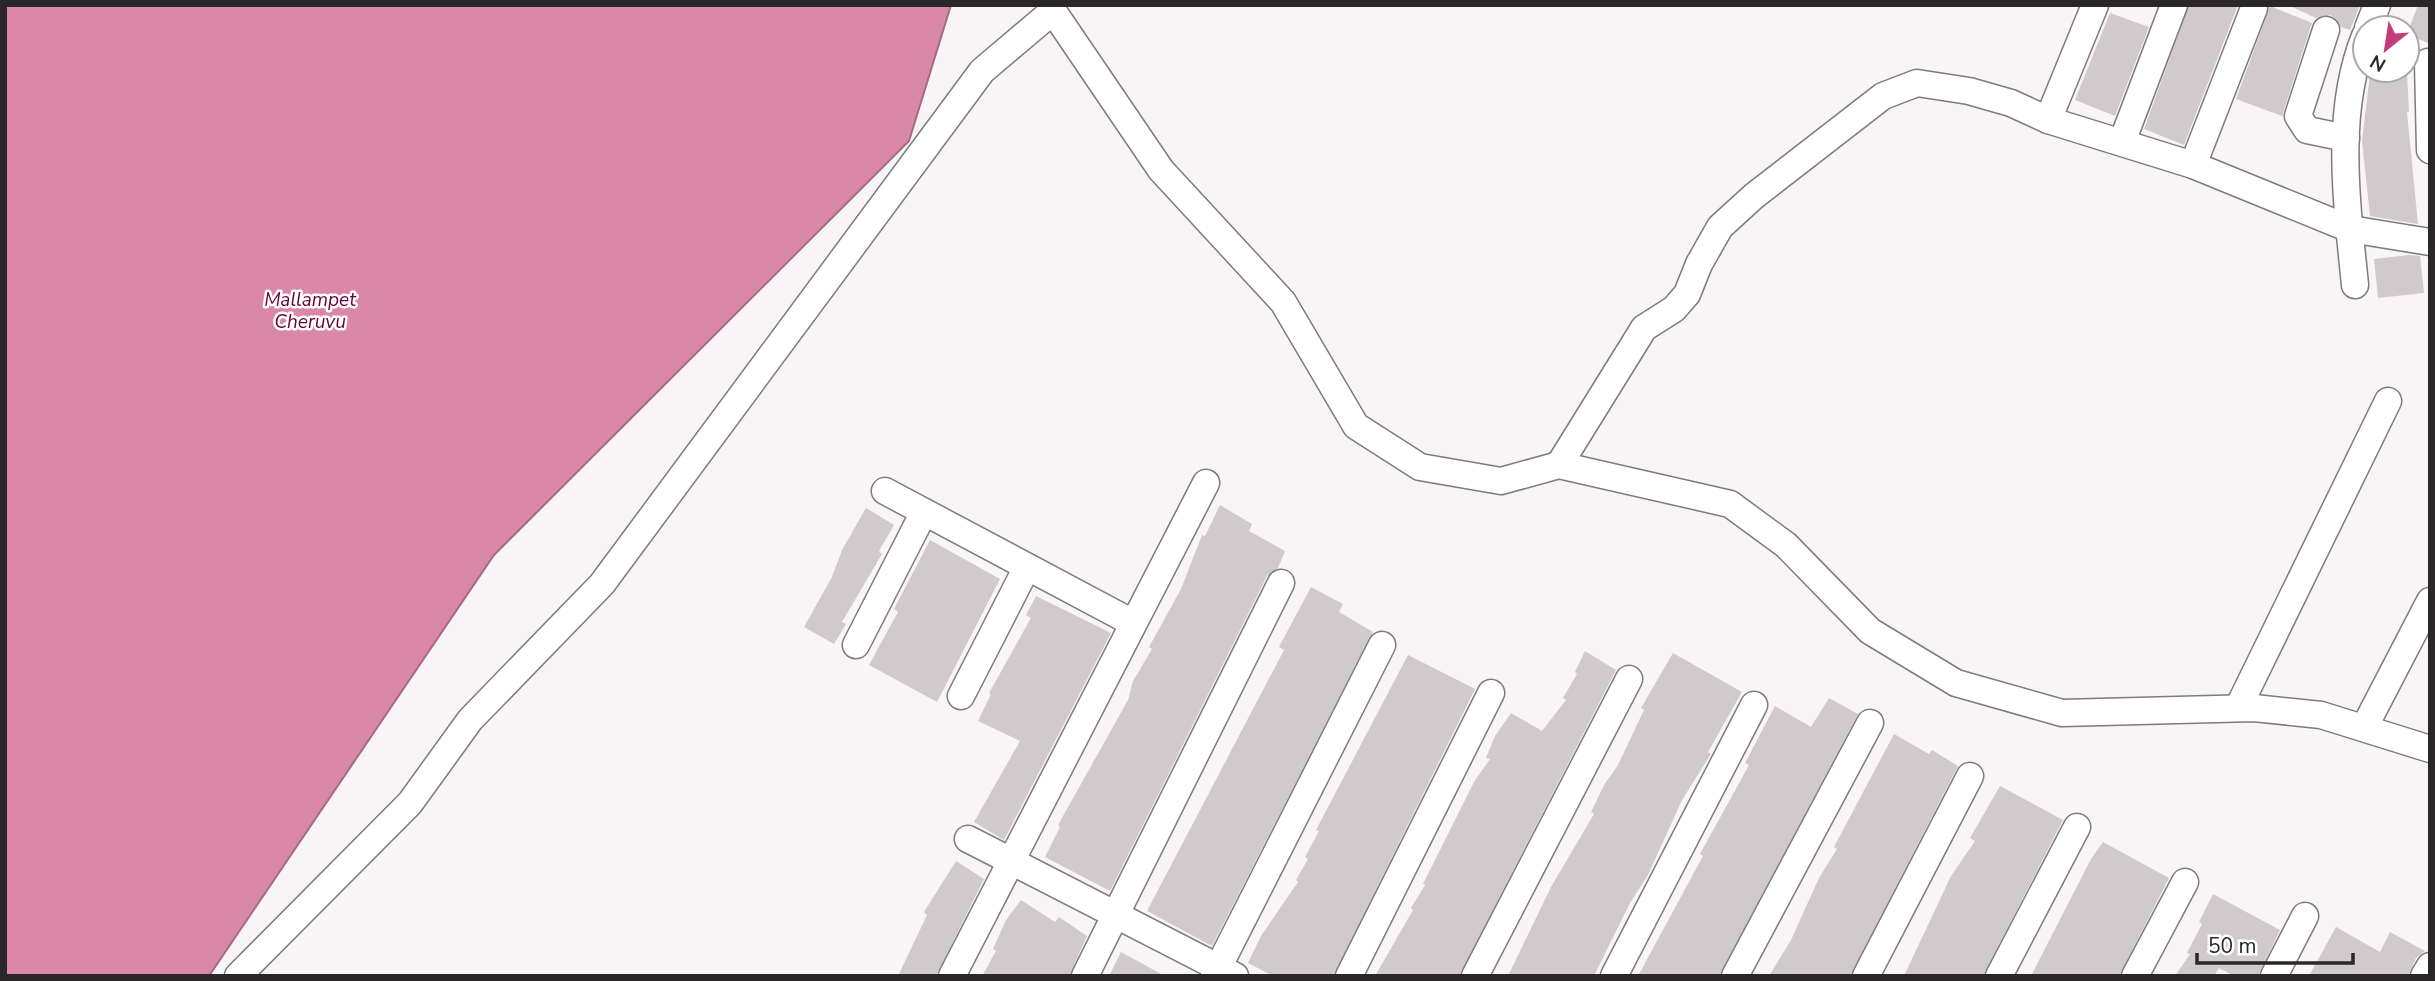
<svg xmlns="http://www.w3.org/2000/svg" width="2435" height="981" font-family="'Nunito Sans',sans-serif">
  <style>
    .water { fill: #da88a8; stroke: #a56b82; stroke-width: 2 }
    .building { fill: #d0cacc }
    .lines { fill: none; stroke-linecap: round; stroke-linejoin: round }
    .minor-casing { stroke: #7f7a7c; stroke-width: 29 }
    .minor { stroke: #fff; stroke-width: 26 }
    .labels { text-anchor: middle; stroke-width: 5; stroke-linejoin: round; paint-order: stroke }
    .water-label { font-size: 19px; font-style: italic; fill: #68023c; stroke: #fff }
  </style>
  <rect width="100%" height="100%" fill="#f9f4f5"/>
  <path class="water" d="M5 5H951L909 141 494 555 209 976H5Z"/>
  <g class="building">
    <path d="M2189 5H2238L2184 145 2144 129Z"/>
    <path d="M2288 5H2360L2350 30 2341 27 2331 15 2316 18Z"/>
    <path d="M2418 5H2430V44L2407 34Z"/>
    <path d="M2270 6 2312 23 2282 116 2236 99Z"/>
    <path d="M2110 13 2149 27 2115 116 2075 100Z"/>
    <path d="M2407 72 2409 112H2407L2418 224 2370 216 2362 141 2370 74Z"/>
    <path d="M2409 255 2420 256 2424 293 2378 298 2374 259Z"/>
    <path d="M1220 505 1252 524 1249 531 1285 551 1278 568 1267 576 1110 891 1045 857 1060 827 1058 825 1128 700 1133 681 1152 649 1149 647 1181 589 1202 535 1205 536Z"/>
    <path d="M866 508 894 525 879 551 882 554 842 622 846 624 834 644 804 627 832 577 842 550Z"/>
    <path d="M930 540 1000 579 937 702 869 665 898 612 894 609Z"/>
    <path d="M1311 587 1343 604 1339 612 1373 632 1212 946 1147 911 1284 650 1279 647Z"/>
    <path d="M1036 596 1111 633 1004 840 974 822 1020 741 978 721 991 694 989 693 1031 618 1026 615Z"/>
    <path d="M1585 651 1616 670 1459 976H1375L1413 910 1411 908 1425 885 1423 884 1474 782 1490 759 1486 758 1495 736 1511 713 1542 731 1566 700 1563 698 1577 674 1575 672Z"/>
    <path d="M1673 653 1742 692 1708 752 1711 754 1682 800 1648 875 1630 903 1594 976H1508L1551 887 1594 814 1591 812 1604 785 1618 765 1644 710 1641 708Z"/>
    <path d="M1408 655 1475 689 1333 976H1273L1248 963 1261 936 1298 882 1296 880 1308 859 1305 857 1319 831 1316 830Z"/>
    <path d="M1829 698 1858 714 1719 976H1638L1703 856 1700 854 1749 765 1745 763 1775 706 1811 727Z"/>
    <path d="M1894 734 1929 754 1932 750 1958 766 1850 976H1769L1791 940 1819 878 1837 849 1834 847Z"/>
    <path d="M2000 786 2063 820 1983 976H1904L1951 876 1975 841 1970 838Z"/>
    <path d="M2103 842 2169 878 2120 974 2031 976 2091 859Z"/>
    <path d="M956 861 984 879 936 976H898L927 915 924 912Z"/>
    <path d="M2213 894 2280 930 2258 976H2234L2219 968 2214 976H2175L2190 954 2187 953 2202 924 2199 922Z"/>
    <path d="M1021 900 1055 922 1059 917 1087 936 1069 976H982L996 951 993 949 1006 920Z"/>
    <path d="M2336 927 2380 952 2390 932 2425 951 2416 958 2408 976H2309Z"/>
    <path d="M1121 952 1165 976H1109Z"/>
  </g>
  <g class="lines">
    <g class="minor-casing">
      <g id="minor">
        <path d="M2368 28 2377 5"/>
        <path d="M2326 30 2298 116 2307 130 2346 138"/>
        <path d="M2428 62 2430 150"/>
        <path d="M2048 120 2095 5"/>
        <path d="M2122 142 2174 5"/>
        <path d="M2193 165 2254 8"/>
        <path d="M2355 285C2347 204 2334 113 2365 36"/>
        <path d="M1559 465 1644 328 1674 309 1687 294 1699 264 1720 227 1754 196 1883 96 1917 83 1969 91 2011 103 2048 120 2193 165 2350 229 2430 242"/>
        <path d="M885 491 1133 623"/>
        <path d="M856 645 924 512"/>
        <path d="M961 696 1027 567"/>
        <path d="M2238 708 2388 401"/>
        <path d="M2364 728 2430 601"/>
        <path d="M968 839 1235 976"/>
        <path d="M238 976 410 803 470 720 602 584 982 71 1053 11 1161 170 1283 302 1356 426 1420 467 1501 481 1559 465 1730 504 1786 545 1870 631 1956 683 2062 713 2254 708 2321 715 2430 749"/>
        <path d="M952 976 1206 483"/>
        <path d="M1085 976 1281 583"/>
        <path d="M1214 976 1382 645"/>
        <path d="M1349 976 1491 693"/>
        <path d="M1475 976 1629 679"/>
        <path d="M1614 976 1754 705"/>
        <path d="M1735 976 1870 723"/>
        <path d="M1866 976 1970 776"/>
        <path d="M1999 976 2077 827"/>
        <path d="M2135 976 2185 882"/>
        <path d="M2274 976 2305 916"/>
        <path d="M2424 976 2430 966"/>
      </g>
    </g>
    <use href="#minor" class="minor"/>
  </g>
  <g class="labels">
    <g class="water-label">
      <text x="310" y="306">Mallampet<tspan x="310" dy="22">Cheruvu</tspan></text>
    </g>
  </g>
  <rect width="2435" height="981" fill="none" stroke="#292728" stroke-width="14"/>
  <g transform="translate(2386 49) rotate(210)"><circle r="33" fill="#ffffff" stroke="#a9a9a9" stroke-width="2"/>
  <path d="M0-5L12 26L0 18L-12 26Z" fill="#c33d7d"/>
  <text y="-10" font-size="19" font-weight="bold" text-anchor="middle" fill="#292728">N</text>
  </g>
  <path d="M2197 953v10h156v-10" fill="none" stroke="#292728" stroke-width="3.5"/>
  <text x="2208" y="953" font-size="21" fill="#292728" stroke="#ffffff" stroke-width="5" paint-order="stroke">50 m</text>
</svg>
